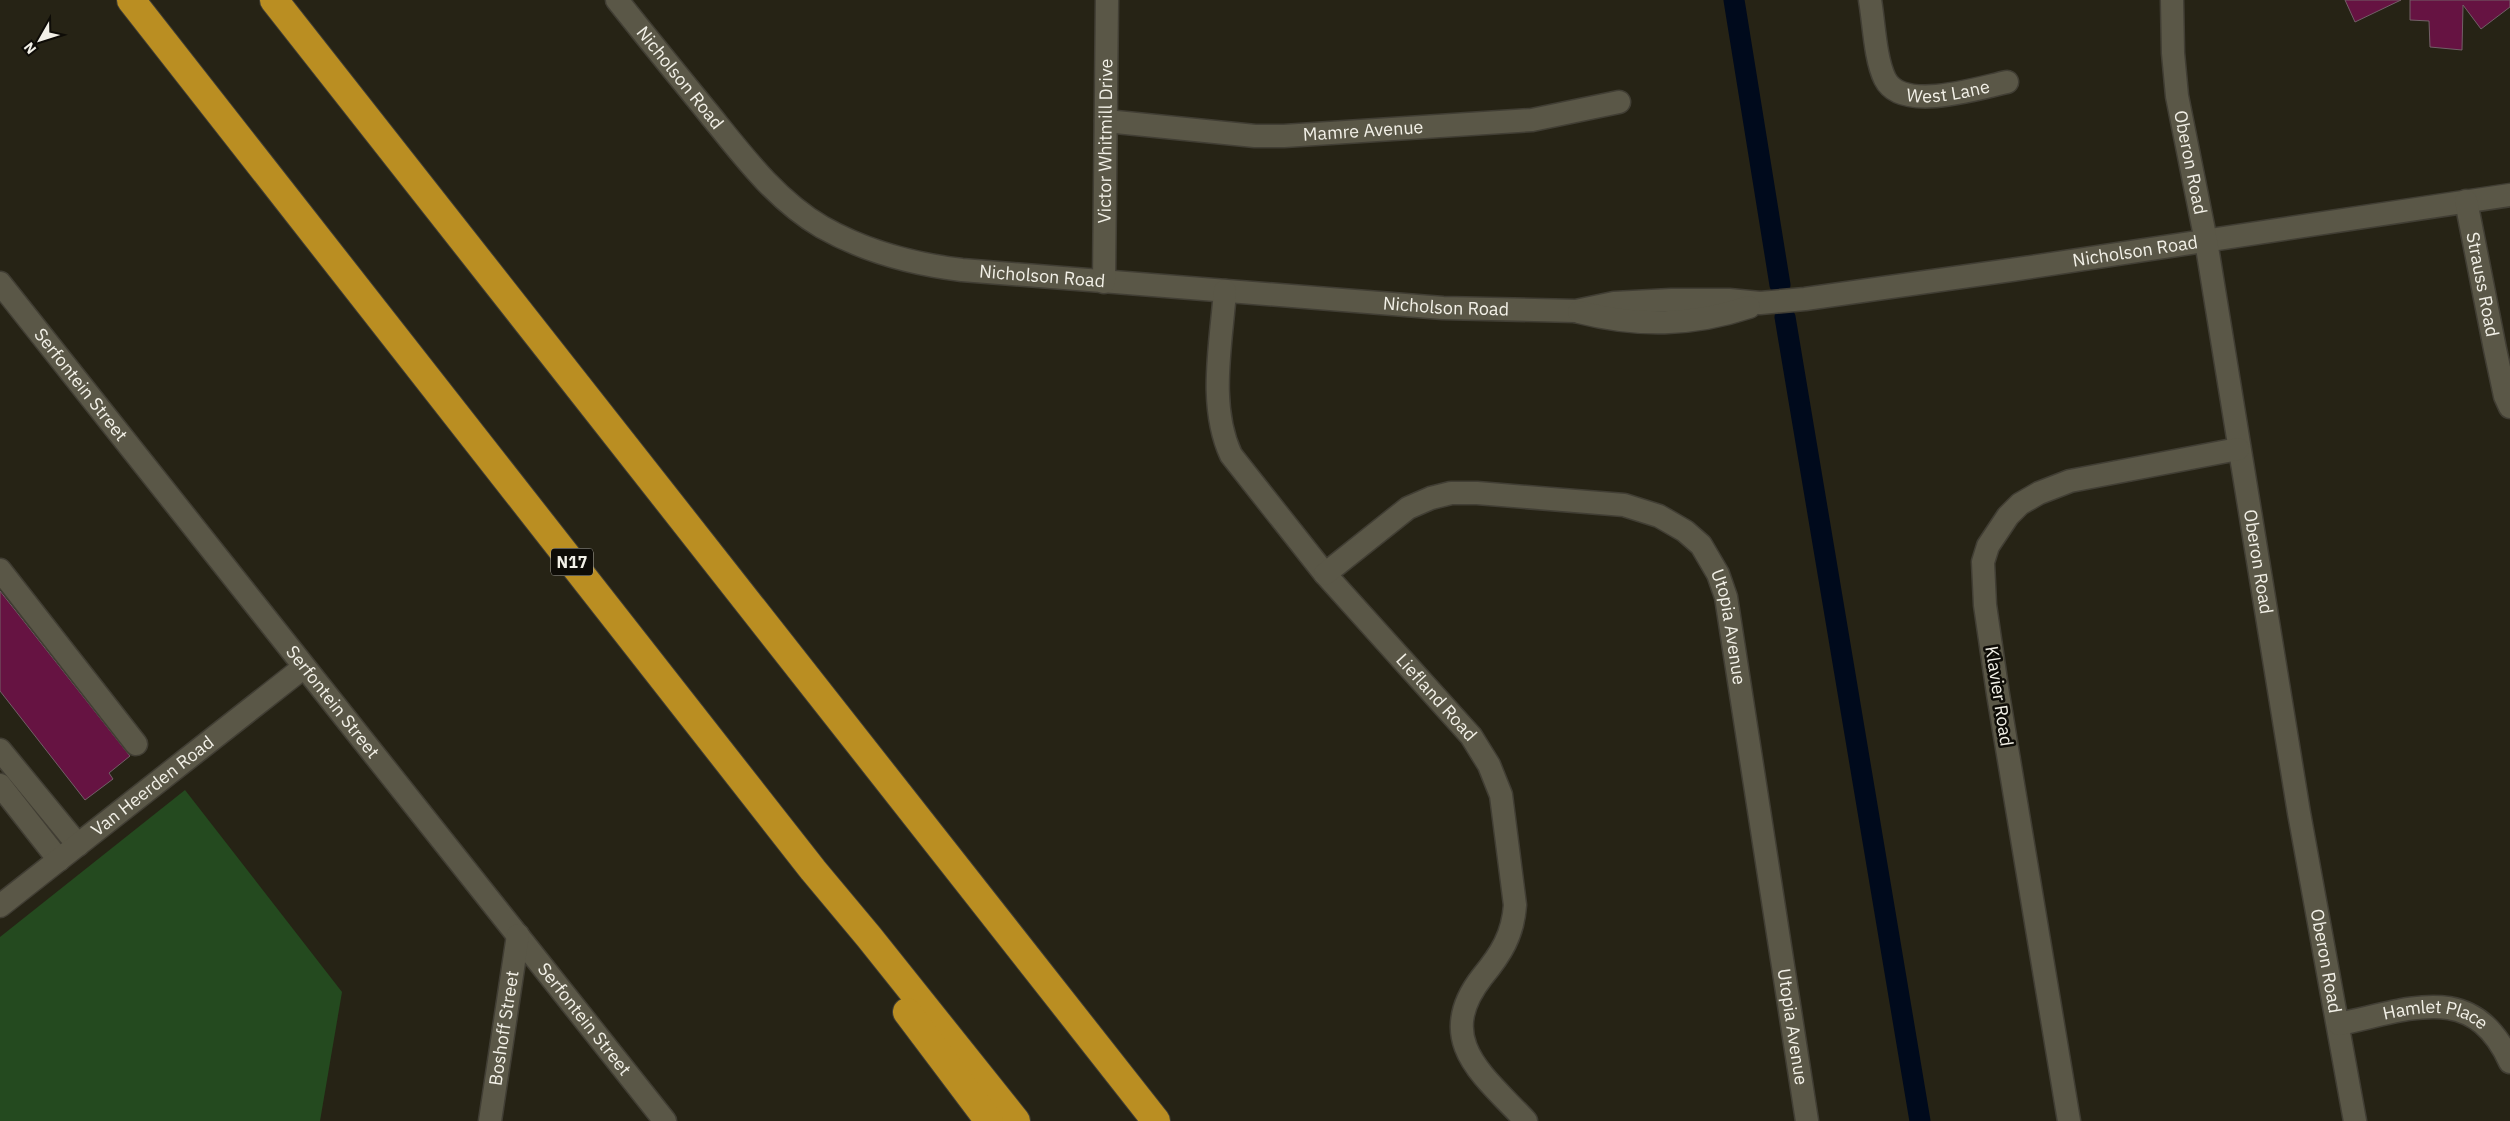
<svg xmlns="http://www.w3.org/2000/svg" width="2510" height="1121" font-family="'IBM Plex Sans',sans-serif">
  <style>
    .green { fill: #244a1f }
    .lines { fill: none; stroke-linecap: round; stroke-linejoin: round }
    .canal { stroke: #000a1c; stroke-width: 21 }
    .building { fill: #661342; stroke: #726067 }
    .street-casing { stroke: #413e34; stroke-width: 25 }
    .highway-casing { stroke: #413e34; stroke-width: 30 }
    .street { stroke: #5a5747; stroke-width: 22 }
    .highway { stroke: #ba8e22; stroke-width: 28 }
    .labels { text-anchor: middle; stroke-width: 5; stroke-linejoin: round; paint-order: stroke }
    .shield { fill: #0e0c07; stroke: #aeaca4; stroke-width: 1 }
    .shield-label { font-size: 16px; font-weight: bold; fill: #f2f0e7 }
    .street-label { font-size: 18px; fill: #f2f0e7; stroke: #0e0c07 }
  </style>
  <rect width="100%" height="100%" fill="#262315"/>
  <path class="green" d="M185 790 342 992 320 1121H0V937Z"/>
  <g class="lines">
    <g class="canal">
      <path d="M1734 0 1780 285"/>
      <path d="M1785 317 1920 1121"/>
    </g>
  </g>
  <g class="building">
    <path d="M2345 0H2401L2355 22Z"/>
    <path d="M2410 0H2510V7L2481 29 2463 5 2462 50 2430 47 2429 21 2410 20Z"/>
    <path d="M0 591 130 756 109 773 113 779 85 800 0 691Z"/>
  </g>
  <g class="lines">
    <g class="street-casing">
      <g id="street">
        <path id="s1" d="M617 0C648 39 679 77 710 115 743 156 776 200 822 227 866 252 912 264 962 270L1443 308 1576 311 1614 303 1671 300H1729L1760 303 1805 299 2011 270 2510 195"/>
        <path id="s2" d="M1870 0C1874 23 1875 59 1885 79 1902 113 1978 88 2007 82"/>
        <path id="s3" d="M2172 0 2173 53 2177 96 2206 241 2299 813 2355 1121"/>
        <path id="s4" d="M1106 121 1255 136H1284L1532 120 1619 102"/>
        <path id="s5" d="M2466 201 2495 349 2505 396 2510 407"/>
        <path id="s6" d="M1104 282 1107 0"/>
        <path id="s7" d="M0 283 665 1121"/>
        <path id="s8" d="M1225 291C1221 345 1208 405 1231 455L1325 574 1471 736 1489 765 1501 795 1515 905C1513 935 1501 954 1482 977 1433 1040 1483 1075 1526 1121"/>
        <path d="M1579 312C1638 327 1692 326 1749 307"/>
        <path d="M0 570 136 744"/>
        <path id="s9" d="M1325 574 1408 508 1431 498 1451 493H1477L1624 505 1659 516 1685 531 1701 545 1718 574 1726 597 1807 1121"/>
        <path d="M0 750 78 845"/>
        <path d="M0 785 59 860"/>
        <path id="s10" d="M0 906 304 667"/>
        <path id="s11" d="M2339 1024C2409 1010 2473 980 2510 1062"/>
        <path id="s12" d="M490 1121 518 935"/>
        <path d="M2069 1121 1998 694 1985 605 1983 562 1988 546 2008 516 2020 504 2039 493 2070 481 2238 449"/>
      </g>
    </g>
    <g class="highway-casing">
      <g id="highway">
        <path d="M131 0 813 870 869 937 1016 1121"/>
        <path d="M274 0 1156 1121"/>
        <path d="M907 1012 989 1121"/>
      </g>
    </g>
    <use href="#street" class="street"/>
    <use href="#highway" class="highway"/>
  </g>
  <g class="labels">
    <rect class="shield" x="551" y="548.5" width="42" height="27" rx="4"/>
    <g class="shield-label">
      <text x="572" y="568">N17</text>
    </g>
    <g class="street-label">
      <text dy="6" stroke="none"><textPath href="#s1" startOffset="100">Nicholson Road</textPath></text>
      <text dy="6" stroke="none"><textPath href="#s2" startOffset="150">West Lane</textPath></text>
      <text dy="6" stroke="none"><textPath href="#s4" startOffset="258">Mamre Avenue</textPath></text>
      <text dy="6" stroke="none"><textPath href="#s6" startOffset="141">Victor Whitmill Drive</textPath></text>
      <text dy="6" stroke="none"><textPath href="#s3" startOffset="164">Oberon Road</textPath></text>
      <text dy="6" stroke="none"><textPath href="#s1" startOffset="1634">Nicholson Road</textPath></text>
      <text dy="6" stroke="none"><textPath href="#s1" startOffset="535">Nicholson Road</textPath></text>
      <text dy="6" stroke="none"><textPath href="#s5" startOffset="85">Strauss Road</textPath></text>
      <text dy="6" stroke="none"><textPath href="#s1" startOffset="940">Nicholson Road</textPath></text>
      <text dy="6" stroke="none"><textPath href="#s7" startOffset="130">Serfontein Street</textPath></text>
      <text dy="6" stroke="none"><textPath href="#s3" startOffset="569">Oberon Road</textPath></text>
      <text dy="6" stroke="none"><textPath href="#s9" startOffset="501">Utopia Avenue</textPath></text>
      <text transform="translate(1999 696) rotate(81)" y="6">Klavier Road</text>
      <text dy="6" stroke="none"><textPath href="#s8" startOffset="484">Liefland Road</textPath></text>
      <text dy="6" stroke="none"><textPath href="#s7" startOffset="535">Serfontein Street</textPath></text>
      <text dy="6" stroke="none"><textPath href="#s10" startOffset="194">Van Heerden Road</textPath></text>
      <text dy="6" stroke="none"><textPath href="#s3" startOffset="974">Oberon Road</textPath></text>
      <text dy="6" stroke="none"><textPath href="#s7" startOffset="940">Serfontein Street</textPath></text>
      <text dy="6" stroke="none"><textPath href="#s11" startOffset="99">Hamlet Place</textPath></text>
      <text dy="6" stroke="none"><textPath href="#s9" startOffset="906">Utopia Avenue</textPath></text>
      <text dy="6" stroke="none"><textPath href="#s12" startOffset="94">Boshoff Street</textPath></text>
    </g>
  </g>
  <g transform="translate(40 40) rotate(231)" stroke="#0e0c07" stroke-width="4" paint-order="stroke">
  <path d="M0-4L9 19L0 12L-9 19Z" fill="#f2f0e7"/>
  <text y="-8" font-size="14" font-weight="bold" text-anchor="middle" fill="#f2f0e7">N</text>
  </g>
</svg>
